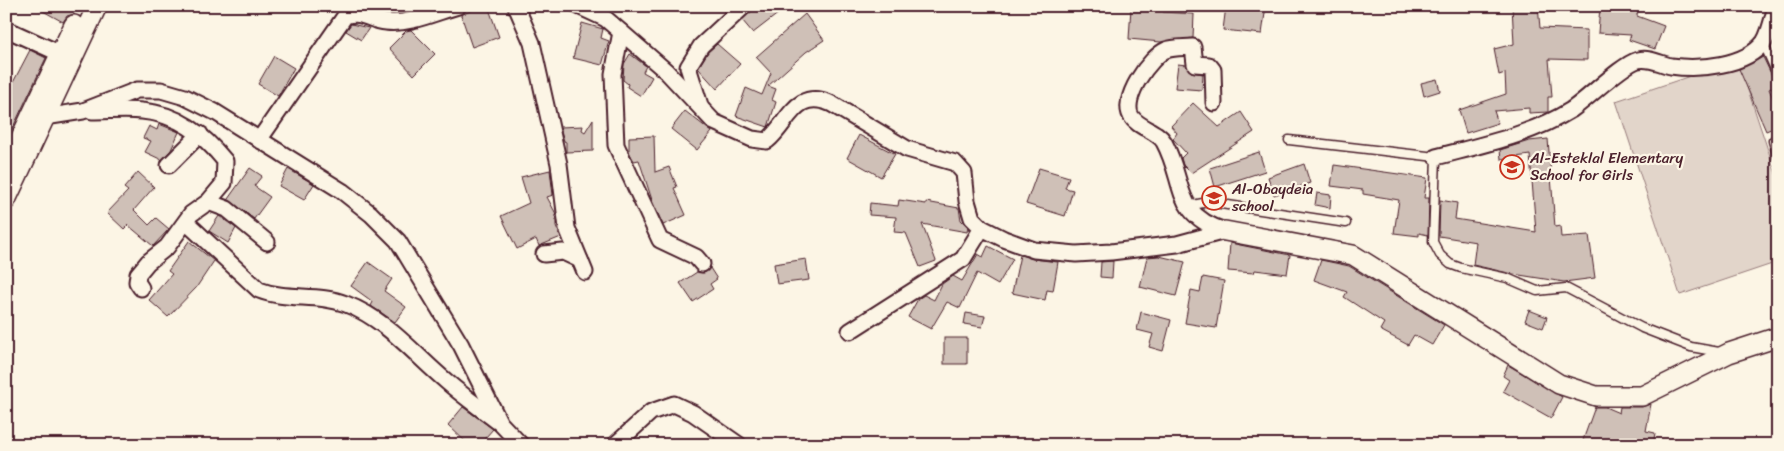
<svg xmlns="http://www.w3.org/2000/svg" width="1784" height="451" font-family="Sriracha,sans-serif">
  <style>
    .green { fill: #e2d5ca; stroke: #967a7a }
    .building { fill: #cfc0b7; stroke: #4a1f2b }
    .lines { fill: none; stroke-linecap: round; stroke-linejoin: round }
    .service-casing { stroke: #4a1f2b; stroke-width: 11 }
    .minor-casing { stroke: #4a1f2b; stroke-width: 19 }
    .tertiary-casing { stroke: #4a1f2b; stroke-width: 22 }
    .service { stroke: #fcf5e5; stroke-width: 8 }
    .minor { stroke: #fcf5e5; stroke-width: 15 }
    .tertiary { stroke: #fcf5e5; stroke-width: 19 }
    .labels { text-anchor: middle; stroke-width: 4.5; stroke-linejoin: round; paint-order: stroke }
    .poi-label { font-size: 15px; fill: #4a1f2b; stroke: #fcf5e5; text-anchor: start }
  </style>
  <rect width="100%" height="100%" fill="#fcf5e5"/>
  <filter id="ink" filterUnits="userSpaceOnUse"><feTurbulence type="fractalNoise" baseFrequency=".02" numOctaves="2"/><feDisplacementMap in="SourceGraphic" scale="10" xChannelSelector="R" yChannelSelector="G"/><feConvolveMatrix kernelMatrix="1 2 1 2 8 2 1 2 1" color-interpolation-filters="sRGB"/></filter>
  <g filter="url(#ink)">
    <path class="green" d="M1738 60 1778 180V262L1680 295 1616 101Z"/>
    <g class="building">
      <path d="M34 6H78L74 14 67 16 63 22Z"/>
      <path d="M482 6H488L499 37 472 47 461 15Z"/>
      <path d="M753 6H788L753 33 742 20Z"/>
      <path d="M1226 6H1266L1262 34 1223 30Z"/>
      <path d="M1512 6H1538L1540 28 1587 30V60L1549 59 1552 97H1548V112L1529 113V108L1494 111 1498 123 1466 133 1459 110 1506 94 1505 73 1499 75 1494 49 1514 44Z"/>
      <path d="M1600 6H1638L1637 16 1664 26 1655 49 1629 40 1631 35 1598 33Z"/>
      <path d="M1131 7 1163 10V12L1194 14 1193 38 1161 42 1129 39Z"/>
      <path d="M805 14 824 40 806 52 768 86 776 89 772 100 776 102 768 127 736 116 746 88 762 95 771 73 756 57Z"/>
      <path d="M582 23 603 29 601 38 609 41 602 65 573 58Z"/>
      <path d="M351 24 369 28 361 40 346 31Z"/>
      <path d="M411 30 435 54 414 75 389 48 406 31Z"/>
      <path d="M717 44 740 64 717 89 698 68 708 52Z"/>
      <path d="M30 50 46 58 6 142V96Z"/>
      <path d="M630 54 646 66 643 72 652 77 641 96 627 87 628 84 623 80 624 64Z"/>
      <path d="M274 56 294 68 278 96 258 84Z"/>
      <path d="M1763 57 1773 78 1778 82V85L1769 89 1778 110V126L1766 131 1739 69Z"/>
      <path d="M1178 64 1186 65 1191 72 1203 74 1202 90 1175 88Z"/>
      <path d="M1437 79 1440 91 1424 96 1421 83Z"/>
      <path d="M1193 103 1219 127 1241 112 1254 132 1191 173 1183 165 1181 158 1186 153 1173 139 1177 133 1171 126Z"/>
      <path d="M685 111 712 132 697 150 671 129Z"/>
      <path d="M593 119V151L566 152V142L564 141 560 127 583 126 582 130 585 132Z"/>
      <path d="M159 124 179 132 171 150 162 160 145 152 151 141 143 138 149 126 157 130Z"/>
      <path d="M859 135 895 154 881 177 847 158Z"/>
      <path d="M654 136 655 172 669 167 677 187 674 188 686 215 663 225 653 203 639 160 634 161 629 152V137Z"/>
      <path d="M1548 139 1555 227 1560 226 1561 237 1589 235 1595 278 1564 282 1513 274 1473 265 1476 242 1439 236 1440 200 1457 203 1455 219 1536 232 1530 155 1501 159 1500 150 1529 141Z"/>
      <path d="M1259 152 1265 171 1215 187 1210 168Z"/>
      <path d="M1304 164 1310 183 1274 195 1268 177Z"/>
      <path d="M1334 165 1427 178 1424 198H1429L1428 235 1419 233V236L1394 233 1399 200 1363 194V190L1331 186Z"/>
      <path d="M250 168 262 176 254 186 270 197 254 219 228 199Z"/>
      <path d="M1039 168 1069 177 1065 188 1073 190 1065 216 1026 204Z"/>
      <path d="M288 169 314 184 304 200 279 186Z"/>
      <path d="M550 170 553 195 547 197 556 214V226L561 237 539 246 536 239 517 249 501 216 529 203 521 177Z"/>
      <path d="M138 172 154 187 134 210 149 225 156 218 169 229 153 246 128 225 124 229 107 213 128 191 124 188Z"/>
      <path d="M1317 193 1331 195 1330 208 1315 205Z"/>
      <path d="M899 200 926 204V202L959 208 961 220 968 227 967 232 922 224 936 261 920 267 906 233 894 232 896 217 869 215 870 203 898 206Z"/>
      <path d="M219 216 236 228 228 243 209 231Z"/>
      <path d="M189 241 214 261 196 288 168 317 149 300 172 274 168 271Z"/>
      <path d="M1230 243 1290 255 1287 274 1255 270 1254 273 1228 271Z"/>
      <path d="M988 246 1013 259 998 285 977 273 960 308 947 302 931 329 908 317 918 299 924 295 934 300 942 284 953 276 962 281 978 254 983 257Z"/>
      <path d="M1020 255 1033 259 1058 262 1053 291 1047 290 1045 300 1012 293Z"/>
      <path d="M1159 256 1185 262 1176 296 1140 287 1147 257Z"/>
      <path d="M806 259 809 280 777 284 774 264Z"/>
      <path d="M1321 260 1349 266 1444 325 1432 345 1414 335 1408 345 1380 330 1384 323 1344 297 1347 292 1314 280Z"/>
      <path d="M1113 261 1112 278 1100 277 1101 262Z"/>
      <path d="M368 262 392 279 384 291 406 307 395 322 371 306 373 302 351 286Z"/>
      <path d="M710 268 717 279 710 284 713 289 693 302 680 283 697 272 704 273Z"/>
      <path d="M1203 277 1224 281 1216 328 1185 323 1191 290 1200 292Z"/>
      <path d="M1529 310 1547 317 1543 328 1525 321Z"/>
      <path d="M1141 312 1171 320 1163 351 1149 347 1153 334 1137 330Z"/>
      <path d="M966 313 985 316 982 327 964 324Z"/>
      <rect x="944" y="338" width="23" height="26"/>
      <path d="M1508 365 1562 397 1551 418 1503 391 1509 380 1503 376Z"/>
      <path d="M1651 404 1646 431 1655 433 1653 445 1616 441 1615 445H1593L1583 440 1595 407H1605L1619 413 1620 407H1642Z"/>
      <path d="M463 407 493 429 479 445H469L448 425Z"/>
    </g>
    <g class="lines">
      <g class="service-casing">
        <g id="service">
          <path d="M1763 42 1778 76"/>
          <path d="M1778 136 1773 141 1778 157"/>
          <path d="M1289 140 1436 157 1433 242 1440 255 1450 264 1461 268 1507 278 1537 291 1566 288 1642 328 1691 347 1719 352"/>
          <path d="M1188 206 1208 202 1346 223"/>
        </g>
      </g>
      <g class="minor-casing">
        <g id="minor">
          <path d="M516 6 532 43 559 164 567 228 585 272"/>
          <path d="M578 6 606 19 666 71 714 122 752 139 767 141C789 123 795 87 832 104L907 149 955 163 964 173 967 201 972 218 982 228 1004 239 1034 250 1076 254 1111 252 1177 244 1225 231"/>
          <path d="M6 29 61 54"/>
          <path d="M621 32 613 74 616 145 660 240 696 257 702 264"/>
          <path d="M1214 103 1213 70 1209 65 1195 64 1193 47C1185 48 1174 47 1166 50 1150 57 1121 98 1131 116 1138 128 1157 130 1164 142 1186 183 1172 214 1225 231"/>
          <path d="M700 105 688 67 701 46 744 6"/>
          <path d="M92 111C109 111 126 109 142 111 178 114 203 134 225 161L224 183 208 202 191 214 167 247 148 262 138 274 137 282 141 288"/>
          <path d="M45 117 83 111 137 90H161L185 97 215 112 342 191 371 214 398 241 461 345 500 423 521 445"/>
          <path d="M259 140 345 16C363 10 369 21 386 22 409 25 436 12 458 6"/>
          <path d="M1436 157C1481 145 1531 135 1571 110 1589 98 1621 65 1638 60 1650 57 1660 64 1671 66 1699 70 1746 66 1764 42 1770 33 1773 17 1776 6"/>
          <path d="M169 165 200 134"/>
          <path d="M208 202 227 209 267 242"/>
          <path d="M186 222 259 290C287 301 318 293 346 304 386 319 414 354 446 381 462 395 480 408 497 421"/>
          <path d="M544 254 563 252 580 260"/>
          <path d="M850 331 963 259 982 228"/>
          <path d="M615 445 651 412 674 404 693 413 739 445"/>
        </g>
      </g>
      <g class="tertiary-casing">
        <g id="tertiary">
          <path d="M6 169 74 25"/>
          <path d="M6 200 97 6"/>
          <path d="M1225 231 1353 255 1559 384 1596 396H1642L1729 353 1778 337"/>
        </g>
      </g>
      <use href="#service" class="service"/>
      <use href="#minor" class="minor"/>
      <use href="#tertiary" class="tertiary"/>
    </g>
  </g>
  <defs>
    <g id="school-ring" transform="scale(1.25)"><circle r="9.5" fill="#fcf5e5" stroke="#c8321e" stroke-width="1.5"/><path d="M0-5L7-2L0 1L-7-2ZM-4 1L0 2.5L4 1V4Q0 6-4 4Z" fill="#c8321e"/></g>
  </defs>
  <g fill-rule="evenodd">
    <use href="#school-ring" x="1512" y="167"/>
    <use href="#school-ring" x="1214" y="198"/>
  </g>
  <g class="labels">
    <g class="poi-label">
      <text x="1530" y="163">Al-Esteklal Elementary<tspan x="1530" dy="17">School for Girls</tspan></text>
      <text x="1232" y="194">Al-Obaydeia<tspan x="1232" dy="17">school</tspan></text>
    </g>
  </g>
  <rect width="1784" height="451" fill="none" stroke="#fcf5e5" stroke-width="25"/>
  <rect x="12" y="12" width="1759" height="426" fill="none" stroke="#4a1f2b" stroke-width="2" filter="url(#ink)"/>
</svg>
